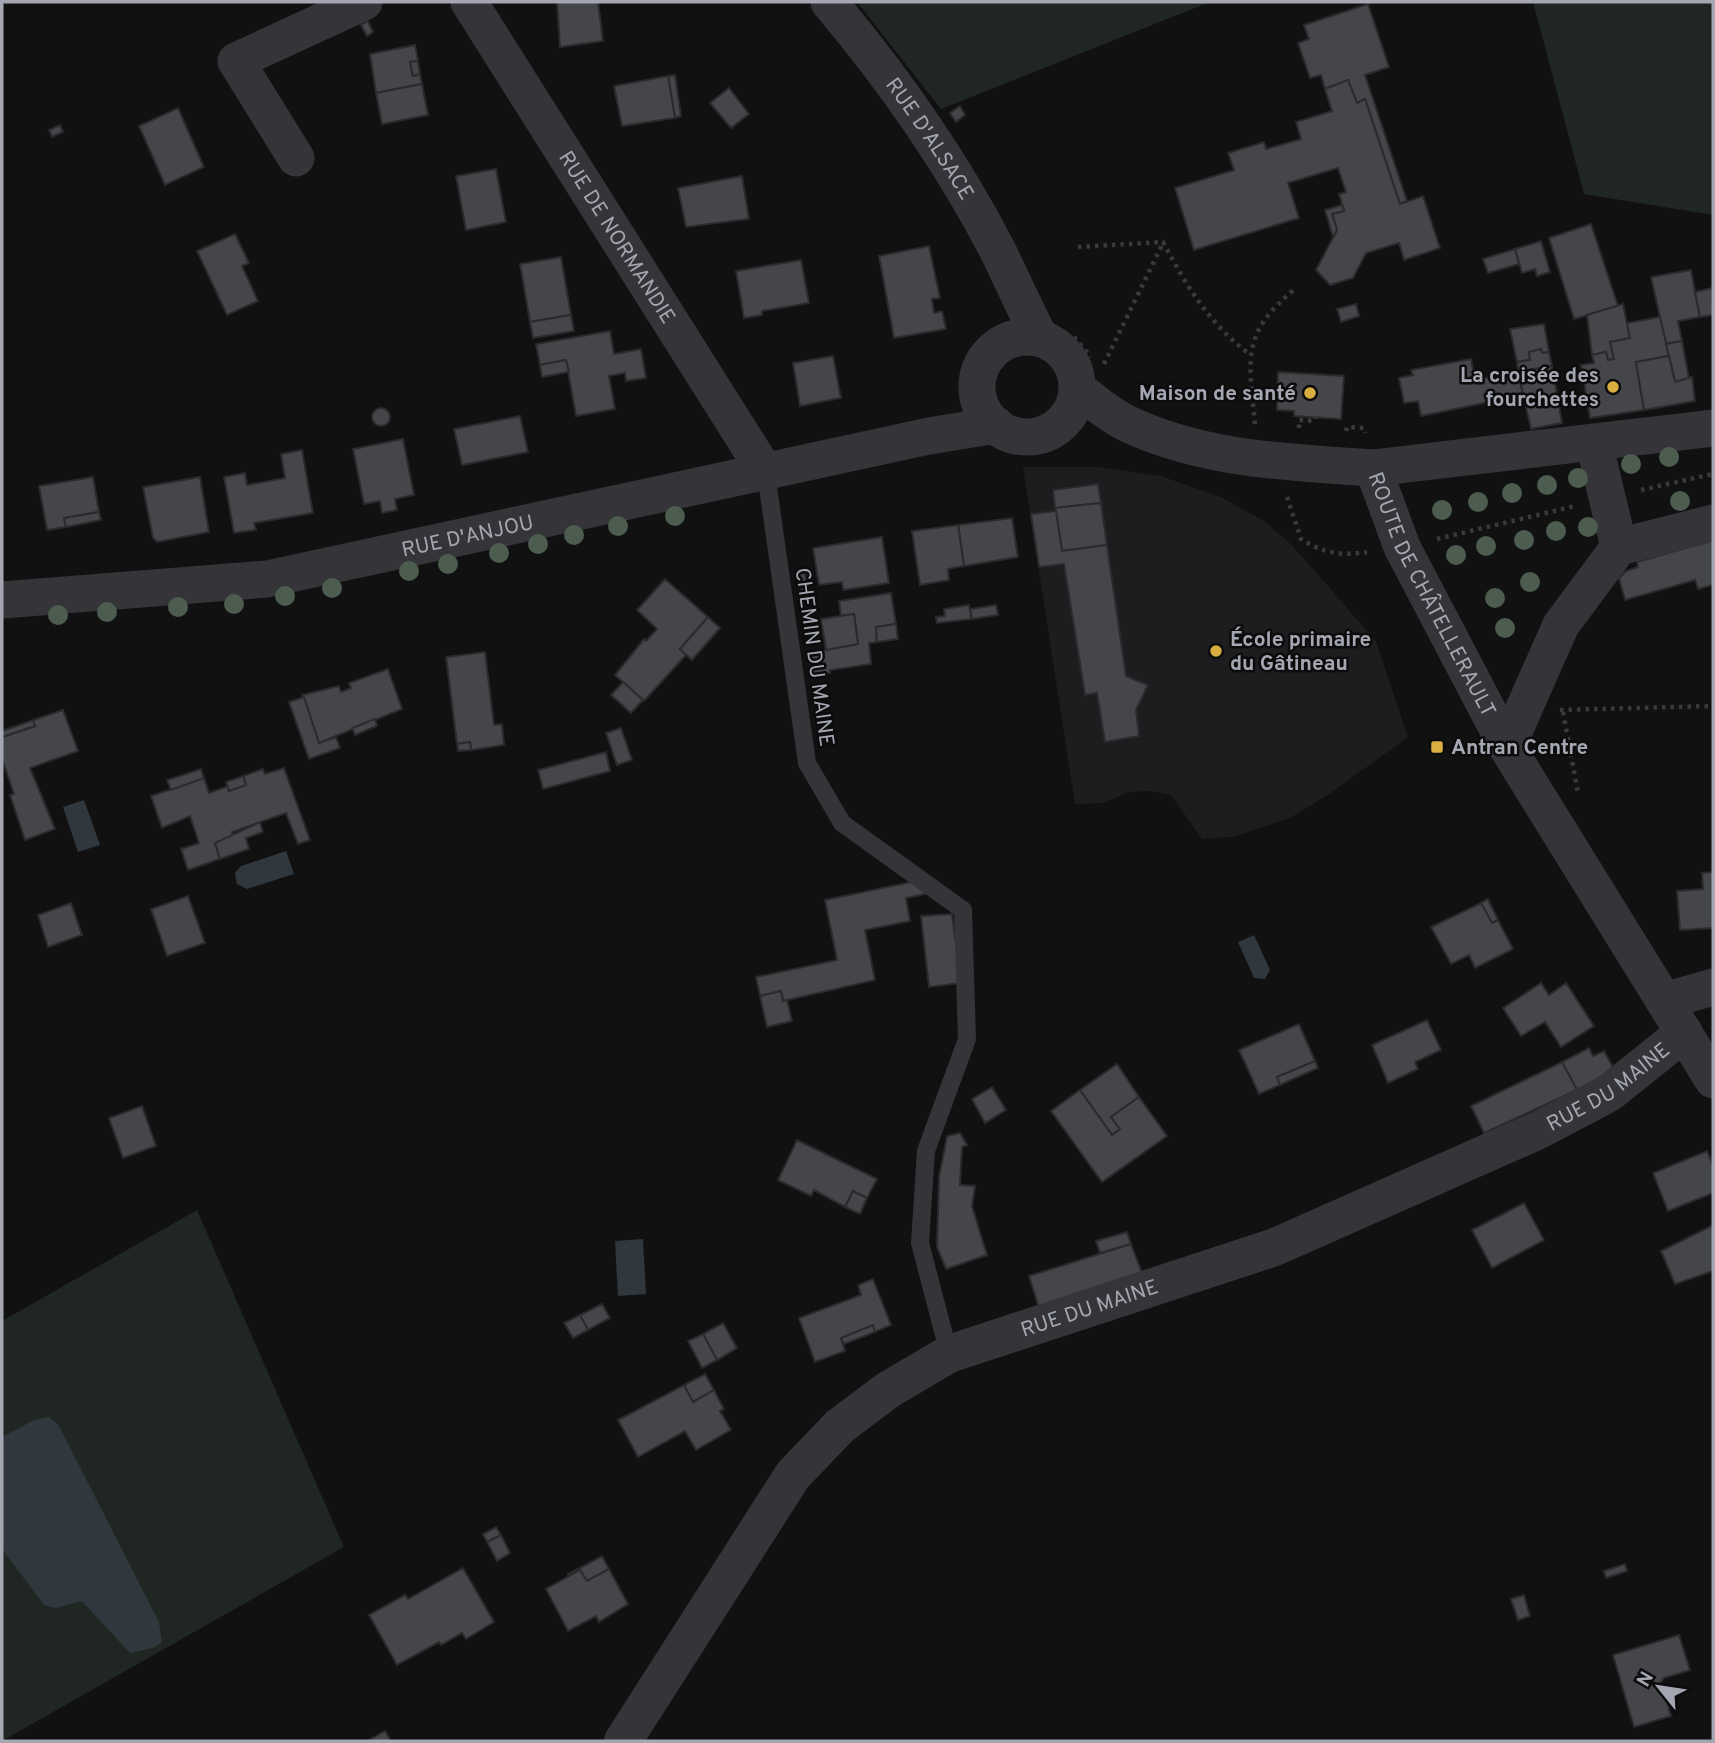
<svg xmlns="http://www.w3.org/2000/svg" width="1715" height="1743" font-family="Overpass,sans-serif">
  <style>
    .built { fill: #1d1d1f }
    .green { fill: #202621 }
    .water { fill: #30373d }
    .building { fill: #45464a; stroke: #2b2b2e; stroke-width: 2 }
    .lines { fill: none; stroke-linecap: round; stroke-linejoin: round }
    .path { stroke: #393a3e; stroke-width: 4.5; stroke-dasharray: 3.5 5; stroke-linecap: butt }
    .service { stroke: #353539; stroke-width: 18 }
    .minor { stroke: #353539; stroke-width: 37 }
    .tertiary { stroke: #353539; stroke-width: 38 }
    .tree { fill: #4c5c4f }
    .poi-dot { fill: #d9ae42; stroke: #0c0c0d; stroke-width: 2.5 }
    .labels { text-anchor: middle; stroke-width: 5; stroke-linejoin: round; paint-order: stroke }
    .street-label { font-size: 21px; fill: #a4a7b1; stroke: #0c0c0d }
    .poi-label { font-size: 21px; font-weight: bold; fill: #a4a7b1; stroke: #0c0c0d; text-anchor: end }
  </style>
  <rect width="100%" height="100%" fill="#111112"/>
  <path class="built" d="M1023 467H1097L1161 476 1223 498 1264 521 1292 545 1376 641 1408 737 1331 793 1290 818 1233 837 1202 839 1171 795 1151 791 1129 792 1104 803 1075 804Z"/>
  <g class="green">
    <path d="M857 2H1210L941 109Z"/>
    <path d="M1533 2H1713V215L1584 194Z"/>
    <path d="M197 1210 344 1547 2 1741V1321Z"/>
  </g>
  <g class="water">
    <path d="M84 800 100 845 78 852 63 807Z"/>
    <path d="M286 851 294 874 247 889 237 884 235 873 241 866Z"/>
    <path d="M1254 935 1270 970 1265 979 1254 978 1238 942Z"/>
    <path d="M643 1239 646 1294 618 1296 615 1241Z"/>
    <path d="M49 1417 58 1424 159 1622 162 1642 153 1648 130 1653 82 1601 56 1608 44 1605 2 1549V1437L34 1420Z"/>
  </g>
  <g class="building">
    <path d="M557 2H598L603 41 560 47Z"/>
    <path d="M1368 4 1389 67 1365 75 1407 201 1400 204 1365 99 1357 103 1348 80 1325 89 1321 75 1310 78 1298 43 1309 39 1304 25Z"/>
    <path d="M368 21 373 32 367 36 361 25Z"/>
    <path d="M415 45 418 61 410 62 413 76 420 74 422 84 376 93 370 54Z"/>
    <path d="M418 61 420 74 413 76 410 62Z"/>
    <path d="M675 75 681 116 675 118 668 76Z"/>
    <path d="M668 76 675 118 622 126 614 86Z"/>
    <path d="M1348 80 1357 103 1365 99 1400 204 1423 196 1440 248 1404 260 1399 243 1366 253 1353 278 1330 285 1316 270 1337 230 1332 214 1344 211 1339 194 1346 192 1338 168 1288 183 1299 218 1194 250 1175 188 1234 170 1228 153 1264 142 1266 149 1301 139 1296 122 1332 111 1325 89Z"/>
    <path d="M422 84 428 115 382 124 376 93Z"/>
    <path d="M729 88 749 114 731 128 710 103Z"/>
    <path d="M960 106 965 115 956 122 950 113Z"/>
    <path d="M178 108 204 167 165 185 139 126Z"/>
    <path d="M60 125 63 132 52 137 49 130Z"/>
    <path d="M496 169 506 222 466 230 456 176Z"/>
    <path d="M742 176 749 219 686 227 678 188Z"/>
    <path d="M1342 205 1344 211 1332 214 1337 230 1333 237 1325 210Z"/>
    <path d="M1591 224 1618 306 1574 319 1549 238Z"/>
    <path d="M235 234 249 263 242 266 258 301 227 315 197 251Z"/>
    <path d="M1541 241 1550 272 1537 276 1535 269 1522 273 1515 249Z"/>
    <path d="M929 246 940 298 932 299 934 313 942 311 946 329 894 338 879 256Z"/>
    <path d="M1515 249 1519 264 1488 273 1483 259Z"/>
    <path d="M561 257 571 315 530 322 520 264Z"/>
    <path d="M801 260 809 303 762 311V315L744 318 736 271Z"/>
    <path d="M1691 270 1700 317 1678 321 1682 341 1666 344 1651 277Z"/>
    <path d="M1712 288 1713 315 1700 317 1695 292Z"/>
    <path d="M1356 304 1359 316 1341 322 1337 309Z"/>
    <path d="M1623 304 1630 338 1610 342 1614 359 1608 360 1606 352 1592 355 1587 315Z"/>
    <path d="M571 315 574 331 533 338 530 322Z"/>
    <path d="M1660 317 1669 356 1636 362 1644 410 1590 418 1581 365 1594 363 1592 355 1606 352 1608 360 1614 359 1610 342 1630 338 1627 323Z"/>
    <path d="M1544 324 1549 352 1542 353 1541 349 1529 352 1530 360 1517 362 1510 329Z"/>
    <path d="M610 331 614 354 641 349 646 378 626 381 625 373 609 376 615 409 576 416 566 360 540 365 536 344Z"/>
    <path d="M1682 341 1689 379 1675 382 1666 344Z"/>
    <path d="M1541 349 1542 353 1549 352 1552 366 1518 372 1517 362 1530 360 1529 352Z"/>
    <path d="M833 356 841 398 800 406 793 363Z"/>
    <path d="M1669 356 1675 382 1692 377 1695 401 1644 410 1636 362Z"/>
    <path d="M1471 359 1475 380 1518 372 1523 395 1421 416 1418 401 1404 403 1399 378 1413 375 1411 370Z"/>
    <path d="M566 360 569 372 542 377 540 365Z"/>
    <path d="M1552 366 1562 423 1531 429 1518 372Z"/>
    <path d="M1278 372 1344 376 1341 419 1294 416V411L1277 410Z"/>
    <circle cx="381" cy="417" r="9"/>
    <path d="M520 416 528 452 462 465 454 429Z"/>
    <path d="M403 439 414 495 395 499 397 510 382 513 380 501 364 504 353 449Z"/>
    <path d="M302 450 313 513 254 523 256 530 234 533 224 477 245 473 247 485 285 478 281 454Z"/>
    <path d="M93 477 99 512 64 518 66 527 47 530 39 486Z"/>
    <path d="M200 477 209 532 157 542 153 538 143 487Z"/>
    <path d="M1098 484 1101 503 1055 508 1053 490Z"/>
    <path d="M1101 503 1107 545 1062 551 1055 508Z"/>
    <path d="M1056 511 1062 551 1107 545 1126 676 1148 685 1136 710 1139 736 1105 742 1097 693 1085 695 1064 564 1039 567 1031 514Z"/>
    <path d="M99 512 101 520 66 527 64 518Z"/>
    <path d="M1012 518 1018 557 964 566 958 525Z"/>
    <path d="M958 525 964 566 948 569 949 580 920 585 912 531Z"/>
    <path d="M882 537 889 583 843 590 842 582 819 585 813 548Z"/>
    <path d="M1713 540V585L1698 589 1695 580 1625 600 1619 578 1626 571 1638 567 1637 562Z"/>
    <path d="M805 573 808 591H802L799 574Z"/>
    <path d="M665 579 708 617 680 649 686 655 644 701 615 675 644 639 646 641 657 629 637 610Z"/>
    <path d="M891 593 896 624 876 627 877 642 869 643 871 664 830 670V673L812 676 809 653 858 644 854 614 841 616 839 601Z"/>
    <path d="M969 605 972 619 937 623 936 617 945 616 944 609Z"/>
    <path d="M996 605 998 615 972 619 970 609Z"/>
    <path d="M854 614 858 644 826 650 821 619Z"/>
    <path d="M708 617 720 628 692 660 680 649Z"/>
    <path d="M896 624 898 639 877 642 876 627Z"/>
    <path d="M485 652 494 725 502 724 504 745 471 750 470 742 457 744 446 657Z"/>
    <path d="M388 669 402 709 319 743 302 695 339 686 341 692 351 688 349 683Z"/>
    <path d="M623 682 643 700 631 713 611 695Z"/>
    <path d="M304 697 319 743 336 737 340 748 309 759 289 702Z"/>
    <path d="M63 710 78 751 30 768 55 829 25 840 10 795 14 794 2 759V737L35 726 33 720Z"/>
    <path d="M375 719 377 726 355 735 352 728Z"/>
    <path d="M33 720 35 726 2 737V731Z"/>
    <path d="M621 728 632 760 617 765 606 733Z"/>
    <path d="M470 742 471 750 458 751 457 744Z"/>
    <path d="M606 752 610 771 543 789 538 770Z"/>
    <path d="M284 768 310 840 298 844 286 813 232 832 234 836 215 843 220 859 188 870 181 849 199 843 190 816 162 828 151 796 204 778 209 793 228 786 229 791 246 785 243 776 263 769 265 774Z"/>
    <path d="M201 769 204 778 171 790 167 780Z"/>
    <path d="M243 776 246 785 229 791 226 782Z"/>
    <path d="M260 822 263 832 246 838 249 849 220 859 215 843Z"/>
    <path d="M1713 872V928L1680 930 1677 891 1703 889 1702 873Z"/>
    <path d="M916 881 930 893 906 898 910 921 865 930 875 980 783 1001 781 991 760 996 756 977 837 960 825 900Z"/>
    <path d="M188 896 205 943 167 956 151 909Z"/>
    <path d="M1488 899 1498 920 1492 923 1481 903Z"/>
    <path d="M71 903 82 935 48 947 38 915Z"/>
    <path d="M1481 903 1492 923 1498 920 1513 949 1475 968 1469 955 1451 964 1431 927Z"/>
    <path d="M952 914 961 983 929 987 921 916Z"/>
    <path d="M1541 983 1549 995 1566 983 1594 1026 1561 1047 1545 1022 1521 1036 1503 1008Z"/>
    <path d="M781 991 783 1001 787 1000 792 1021 767 1027 760 996Z"/>
    <path d="M1427 1020 1441 1050 1415 1062 1418 1069 1388 1083 1372 1045Z"/>
    <path d="M1299 1024 1315 1061 1277 1077 1280 1085 1259 1094 1239 1050Z"/>
    <path d="M1589 1048 1593 1056 1604 1051 1614 1069 1577 1090 1562 1062Z"/>
    <path d="M1315 1061 1318 1068 1280 1085 1277 1077Z"/>
    <path d="M1562 1062 1577 1090 1484 1133 1471 1106Z"/>
    <path d="M1117 1064 1139 1097 1111 1117 1120 1129 1112 1135 1080 1090Z"/>
    <path d="M992 1087 1006 1110 985 1123 972 1099Z"/>
    <path d="M1080 1090 1112 1135 1120 1129 1111 1117 1139 1097 1167 1136 1102 1182 1051 1111Z"/>
    <path d="M142 1106 156 1146 123 1158 109 1118Z"/>
    <path d="M960 1133 967 1145 962 1147 960 1185 975 1186 972 1206 987 1255 946 1269 937 1247 939 1177 947 1136Z"/>
    <path d="M797 1140 877 1179 867 1198 853 1191 845 1207 814 1190 811 1196 778 1180Z"/>
    <path d="M1707 1151 1713 1165V1193L1668 1211 1653 1173Z"/>
    <path d="M853 1191 867 1198 860 1214 845 1207Z"/>
    <path d="M1524 1203 1544 1240 1492 1268 1472 1230Z"/>
    <path d="M1713 1225V1271L1675 1284 1661 1251Z"/>
    <path d="M1127 1232 1131 1244 1100 1253 1096 1241Z"/>
    <path d="M1131 1244 1142 1273 1039 1308 1029 1276Z"/>
    <path d="M873 1279 891 1325 875 1332 873 1325 841 1338 845 1351 815 1362 799 1318 861 1295 858 1285Z"/>
    <path d="M602 1304 610 1318 588 1330 580 1315Z"/>
    <path d="M580 1315 588 1330 573 1338 564 1323Z"/>
    <path d="M723 1323 737 1348 717 1360 703 1334Z"/>
    <path d="M873 1325 875 1332 844 1344 841 1338Z"/>
    <path d="M703 1334 717 1360 702 1368 688 1341Z"/>
    <path d="M705 1374 714 1390 693 1402 684 1385Z"/>
    <path d="M684 1385 693 1402 714 1390 724 1409 720 1411 731 1430 696 1450 685 1431 638 1457 618 1420Z"/>
    <path d="M496 1527 501 1535 487 1542 483 1534Z"/>
    <path d="M501 1535 510 1553 497 1561 487 1542Z"/>
    <path d="M602 1556 609 1569 587 1581 580 1570 567 1575Z"/>
    <path d="M1625 1564 1627 1571 1606 1578 1604 1571Z"/>
    <path d="M463 1568 494 1622 466 1639 462 1633 441 1645 439 1642 397 1665 369 1615 405 1595 408 1599Z"/>
    <path d="M609 1569 628 1604 599 1622 596 1616 568 1631 546 1589 580 1570 587 1581Z"/>
    <path d="M1524 1595 1530 1616 1518 1620 1511 1599Z"/>
    <path d="M1679 1635 1690 1670 1664 1678 1661 1682 1671 1716 1634 1727 1613 1655Z"/>
    <path d="M385 1731 391 1741H367Z"/>
  </g>
  <g class="lines">
    <g class="path">
      <path d="M1078 247 1163 242C1187 287 1209 323 1249 354"/>
      <path d="M1074 337 1091 357"/>
      <path d="M1104 364 1163 243"/>
      <path d="M1255 424C1249 358 1240 334 1296 288"/>
      <path d="M1299 428V420L1314 421 1315 417"/>
      <path d="M1346 431 1347 427 1364 428 1365 433"/>
      <path d="M1641 490 1713 474"/>
      <path d="M1287 497 1301 539C1323 553 1340 556 1367 552"/>
      <path d="M1437 539 1575 506"/>
      <path d="M1560 710 1713 706"/>
      <path d="M1563 712 1578 793"/>
    </g>
    <path class="service" d="M766 473 807 763 842 823 963 910 967 1039 926 1151 920 1243 949 1354"/>
    <g class="minor">
      <path id="s1" d="M469 2 766 473"/>
      <path id="s2" d="M829 2C893 78 952 162 998 251 1012 280 1025 309 1040 338"/>
      <path d="M296 158 236 61 364 2"/>
      <circle cx="1027" cy="387" r="50"/>
      <path id="s3" d="M1077 389C1093 400 1109 415 1126 423 1203 460 1289 462 1373 468L1402 547 1507 747 1713 1080"/>
      <path d="M1594 443 1619 547"/>
      <path d="M1373 468 1713 428"/>
      <path id="s4" d="M2 600 267 579 929 436 996 425"/>
      <path d="M1507 747 1561 625 1619 547 1713 523"/>
      <path d="M1664 1001 1713 987"/>
    </g>
    <path class="tertiary" id="s5" d="M623 1741 793 1475 840 1426 888 1390 949 1354 1275 1247 1539 1130 1609 1093 1684 1033"/>
  </g>
  <g class="tree">
    <circle cx="1669" cy="457" r="10"/>
    <circle cx="1631" cy="464" r="10"/>
    <circle cx="1578" cy="478" r="10"/>
    <circle cx="1547" cy="485" r="10"/>
    <circle cx="1512" cy="493" r="10"/>
    <circle cx="1680" cy="501" r="10"/>
    <circle cx="1478" cy="502" r="10"/>
    <circle cx="1442" cy="510" r="10"/>
    <circle cx="675" cy="516" r="10"/>
    <circle cx="618" cy="526" r="10"/>
    <circle cx="1588" cy="527" r="10"/>
    <circle cx="1556" cy="531" r="10"/>
    <circle cx="574" cy="535" r="10"/>
    <circle cx="1524" cy="540" r="10"/>
    <circle cx="538" cy="544" r="10"/>
    <circle cx="1486" cy="546" r="10"/>
    <circle cx="499" cy="553" r="10"/>
    <circle cx="1456" cy="555" r="10"/>
    <circle cx="448" cy="564" r="10"/>
    <circle cx="409" cy="571" r="10"/>
    <circle cx="1530" cy="582" r="10"/>
    <circle cx="332" cy="588" r="10"/>
    <circle cx="285" cy="596" r="10"/>
    <circle cx="1495" cy="598" r="10"/>
    <circle cx="234" cy="604" r="10"/>
    <circle cx="178" cy="607" r="10"/>
    <circle cx="107" cy="612" r="10"/>
    <circle cx="58" cy="615" r="10"/>
    <circle cx="1505" cy="628" r="10"/>
  </g>
  <g class="poi-dot">
    <circle cx="1613" cy="387" r="7"/>
    <circle cx="1310" cy="393" r="7"/>
    <circle cx="1216" cy="651" r="7"/>
    <rect x="1430" y="740" width="14" height="14" rx="3.5"/>
  </g>
  <g class="labels">
    <g class="street-label">
      <text dy="7" stroke="none"><textPath href="#s2" startOffset="170">RUE D'ALSACE</textPath></text>
      <text dy="7" stroke="none"><textPath href="#s1" startOffset="278">RUE DE NORMANDIE</textPath></text>
      <text dy="7" stroke="none"><textPath href="#s4" startOffset="471">RUE D'ANJOU</textPath></text>
      <text dy="7" stroke="none"><textPath href="#s3" startOffset="452">ROUTE DE CHÂTELLERAULT</textPath></text>
      <text transform="translate(815 657) rotate(82)" y="7">CHEMIN DU MAINE</text>
      <text dy="7" stroke="none"><textPath href="#s5" startOffset="1228">RUE DU MAINE</textPath></text>
      <text dy="7" stroke="none"><textPath href="#s5" startOffset="662">RUE DU MAINE</textPath></text>
    </g>
    <g class="poi-label">
      <text x="1599" y="382">La croisée des<tspan x="1599" dy="24">fourchettes</tspan></text>
      <text x="1296" y="400">Maison de santé</text>
      <text x="1230" y="646" text-anchor="start">École primaire<tspan x="1230" dy="24">du Gâtineau</tspan></text>
      <text x="1451" y="754" text-anchor="start">Antran Centre</text>
    </g>
  </g>
  <rect width="1715" height="1743" fill="none" stroke="#a4a7b1" stroke-width="7"/>
  <g transform="translate(1659 1687) rotate(300)" stroke="#0c0c0d" stroke-width="5" paint-order="stroke">
  <path d="M0-5L12 26L0 18L-12 26Z" fill="#a4a7b1"/>
  <text y="-10" font-size="19" font-weight="bold" text-anchor="middle" fill="#a4a7b1">N</text>
  </g>
</svg>
